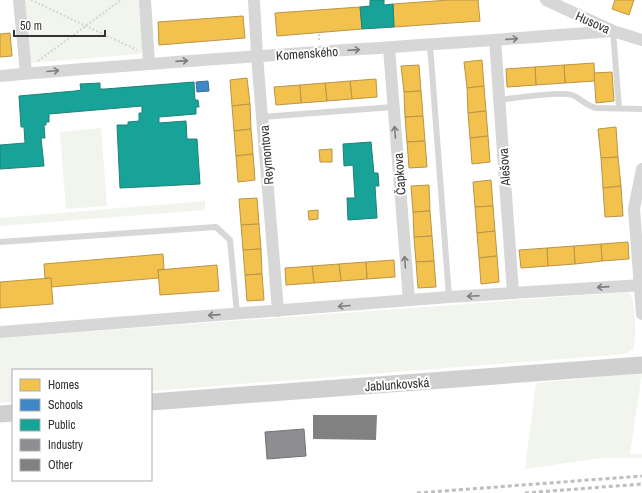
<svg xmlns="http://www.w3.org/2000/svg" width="642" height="493" font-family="'Archivo Narrow',sans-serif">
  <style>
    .green { fill: #f1f5ed }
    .homes { fill: #f2c14e; stroke: #b99646 }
    .schools { fill: #3f88c5; stroke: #3b6e99 }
    .public { fill: #17a398; stroke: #1f817a }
    .industry { fill: #8d8d92; stroke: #727276 }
    .building { fill: #818181 }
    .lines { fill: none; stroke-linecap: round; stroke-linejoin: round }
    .path { stroke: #d6d6d6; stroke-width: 2; stroke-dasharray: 2 2; stroke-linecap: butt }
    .service { stroke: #d7d7d7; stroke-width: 6 }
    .minor { stroke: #d7d7d7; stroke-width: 12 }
    .secondary { stroke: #d0d0d0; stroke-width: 17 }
    .rail { stroke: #bebebe; stroke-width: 3; stroke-dasharray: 4 3; stroke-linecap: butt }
    .oneway { stroke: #7d7d7d }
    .labels { text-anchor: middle; stroke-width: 4; stroke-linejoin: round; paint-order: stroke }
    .street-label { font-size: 13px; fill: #333; stroke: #fff }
  </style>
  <rect width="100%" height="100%" fill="#fff"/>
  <g class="green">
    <path d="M24 0H140L144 49 140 54 29 63Z"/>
    <path d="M101 128 107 206 66 209 60 132Z"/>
    <path d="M205 201V210L0 226V218Z"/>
    <path d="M628 292C636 297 637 341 633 349L625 354 151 391V370H13V402L0 403V338Z"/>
    <path d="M642 373 630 454H642V458H601L525 469 536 383Z"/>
  </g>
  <g class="homes">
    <path d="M449 0H478L480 21 394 27 393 4Z"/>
    <path d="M615 0H634L629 15 612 9Z"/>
    <path d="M360 7 362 29 277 36 275 13Z"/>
    <path d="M243 16 245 38 159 45 158 22Z"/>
    <path d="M10 33 12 56 0 57V34Z"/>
    <path d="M482 60 484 86 467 88 464 62Z"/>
    <path d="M594 63 595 81 565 83 564 65Z"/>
    <path d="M419 65 421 91 404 92 401 66Z"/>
    <path d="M564 65 565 83 536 85 535 67Z"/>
    <path d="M535 67 536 85 507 87 506 69Z"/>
    <path d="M612 72 614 101 596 103 594 73Z"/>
    <path d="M247 78 250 104 232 106 230 80Z"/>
    <path d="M376 79 377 97 352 99 350 81Z"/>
    <path d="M350 81 352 99 327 101 325 83Z"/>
    <path d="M325 83 327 101 301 103 300 85Z"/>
    <path d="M300 85 301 103 276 105 274 87Z"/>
    <path d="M484 86 486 111 468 113 467 88Z"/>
    <path d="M421 91 423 116 405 117 404 92Z"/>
    <path d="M250 104 251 129 234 131 232 106Z"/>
    <path d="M486 111 488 136 470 138 468 113Z"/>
    <path d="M423 116 425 141 407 142 405 117Z"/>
    <path d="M616 127 618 157 601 158 598 129Z"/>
    <path d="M251 129 253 154 236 156 234 131Z"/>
    <path d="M488 136 490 162 472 164 470 138Z"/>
    <path d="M425 141 427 167 409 168 407 142Z"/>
    <path d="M332 149V162H320L319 150Z"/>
    <path d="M253 154 255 180 238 182 236 156Z"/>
    <path d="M618 157 621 186 603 188 601 158Z"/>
    <path d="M491 180 493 206 475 207 473 182Z"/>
    <path d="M429 185 430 211 413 212 411 186Z"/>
    <path d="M621 186 623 216 605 217 603 188Z"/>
    <path d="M257 198 259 224 241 225 239 199Z"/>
    <path d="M493 206 495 231 477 233 475 207Z"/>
    <path d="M318 210V219L309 220 308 211Z"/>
    <path d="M430 211 432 236 414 237 413 212Z"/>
    <path d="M259 224 261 249 243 250 241 225Z"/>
    <path d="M495 231 497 256 479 258 477 233Z"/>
    <path d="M432 236 434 261 416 262 414 237Z"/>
    <path d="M628 242 629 259 602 261 601 244Z"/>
    <path d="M601 244 602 261 575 264 574 246Z"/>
    <path d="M574 246 575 264 548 266 547 248Z"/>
    <path d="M547 248 548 266 521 268 519 250Z"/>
    <path d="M261 249 262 274 245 275 243 250Z"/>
    <path d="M163 254 164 269 158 270 159 278 51 287V278H45L44 264Z"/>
    <path d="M497 256 499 282 481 284 479 258Z"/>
    <path d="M394 260 395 277 367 279 366 262Z"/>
    <path d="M434 261 436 287 418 288 416 262Z"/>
    <path d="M366 262 367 279 341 281 339 264Z"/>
    <path d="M339 264 341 281 314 283 312 266Z"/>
    <path d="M217 265 219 291 160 295 158 270Z"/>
    <path d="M312 266 314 283 286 285 285 268Z"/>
    <path d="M262 274 264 300 247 301 245 275Z"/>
    <path d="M51 278 53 304 0 308V282Z"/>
  </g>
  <path class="schools" d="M208 81 209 91 197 92 196 82Z"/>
  <g class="public">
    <path d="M370 0H384V5L393 4 394 27 362 29 360 7 370 6Z"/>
    <path d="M194 82 195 100H198L199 107H196V114L159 117V123L186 121 187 139H197L200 184 120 188 117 125H128V122L139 121V113H142V106L49 114V122H46V125H44L45 138H41L44 166 0 169V145L25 143 24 127H21L19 96 75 91 81 90 80 84 100 83V89H105Z"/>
    <path d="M371 142 374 173H378L379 186H375L377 218 348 220 347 198H355L353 165 344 166 343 144Z"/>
  </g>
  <path class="industry" d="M304 429 306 456 267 459 265 432Z"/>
  <path class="building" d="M313 415H377L376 440 313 439Z"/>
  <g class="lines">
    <g class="path">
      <path d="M31 0 137 50"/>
      <path d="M319 34V40"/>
      <path d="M38 61 121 0"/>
    </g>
    <g class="service">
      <path d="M613 31 619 108"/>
      <path d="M430 45 449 297"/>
      <path d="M499 100C514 98 560 91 572 95 581 98 586 106 596 108L642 109"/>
      <path d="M262 117 393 107"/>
      <path d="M0 242 216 227 230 240 237 313"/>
    </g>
    <g class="minor">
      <path d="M19 0 26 73"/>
      <path d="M145 0 149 63"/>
      <path d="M254 0 257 56 278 311"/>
      <path d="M546 0 613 31 642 40"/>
      <path d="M495 40 513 293"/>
      <path d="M389 48 409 300"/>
      <path d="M0 76C204 58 409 47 613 31"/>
      <path d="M642 169 634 209 642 314"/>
      <path d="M0 332 449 297 642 285"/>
    </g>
    <g class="secondary">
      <path d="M151 402 642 365"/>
      <path d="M0 414 13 413"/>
    </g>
    <g class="rail">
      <path d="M417 493 642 476"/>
      <path d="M525 493 642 484"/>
    </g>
  </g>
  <defs><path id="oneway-shaft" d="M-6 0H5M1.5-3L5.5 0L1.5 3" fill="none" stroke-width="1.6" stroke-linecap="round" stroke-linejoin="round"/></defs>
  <g class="oneway">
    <use href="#oneway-shaft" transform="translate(512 39) rotate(-4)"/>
    <use href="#oneway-shaft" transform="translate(354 50) rotate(-4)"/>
    <use href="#oneway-shaft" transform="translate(182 61) rotate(-4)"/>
    <use href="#oneway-shaft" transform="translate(53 71) rotate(-5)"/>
    <use href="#oneway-shaft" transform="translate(395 132) rotate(-95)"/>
    <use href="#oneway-shaft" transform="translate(405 262) rotate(-94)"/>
    <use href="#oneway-shaft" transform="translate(603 287) rotate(176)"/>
    <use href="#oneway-shaft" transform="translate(473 296) rotate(177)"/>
    <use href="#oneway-shaft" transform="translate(344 306) rotate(175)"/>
    <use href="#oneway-shaft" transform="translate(214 315) rotate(176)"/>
  </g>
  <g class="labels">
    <g class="street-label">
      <text transform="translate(593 22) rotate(24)" y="5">Husova</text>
      <text transform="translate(307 53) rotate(-4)" y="5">Komenského</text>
      <text transform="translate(266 155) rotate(-95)" y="5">Reymontova</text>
      <text transform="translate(504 167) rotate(-94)" y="5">Alešova</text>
      <text transform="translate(399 174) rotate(-94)" y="5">Čapkova</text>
      <text transform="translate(397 384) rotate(-4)" y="5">Jablunkovská</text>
    </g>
  </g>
  <rect x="12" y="369" width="140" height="112" fill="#ffffff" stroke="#adadad"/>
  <rect x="20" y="379" width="20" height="12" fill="#f2c14e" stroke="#adadad"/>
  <text x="48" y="389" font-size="12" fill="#333333">Homes</text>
  <rect x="20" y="399" width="20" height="12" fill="#3f88c5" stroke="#adadad"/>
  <text x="48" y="409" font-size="12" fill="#333333">Schools</text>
  <rect x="20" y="419" width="20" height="12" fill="#17a398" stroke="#adadad"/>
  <text x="48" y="429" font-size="12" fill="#333333">Public</text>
  <rect x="20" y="439" width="20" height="12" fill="#8d8d92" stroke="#adadad"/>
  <text x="48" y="449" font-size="12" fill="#333333">Industry</text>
  <rect x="20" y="459" width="20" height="12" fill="#818181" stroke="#adadad"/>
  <text x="48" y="469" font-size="12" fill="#333333">Other</text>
  <path d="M14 30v6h91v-6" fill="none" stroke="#333333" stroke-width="2"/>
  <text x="20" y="30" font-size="12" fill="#333333" stroke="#ffffff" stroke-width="3" paint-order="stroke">50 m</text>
</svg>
